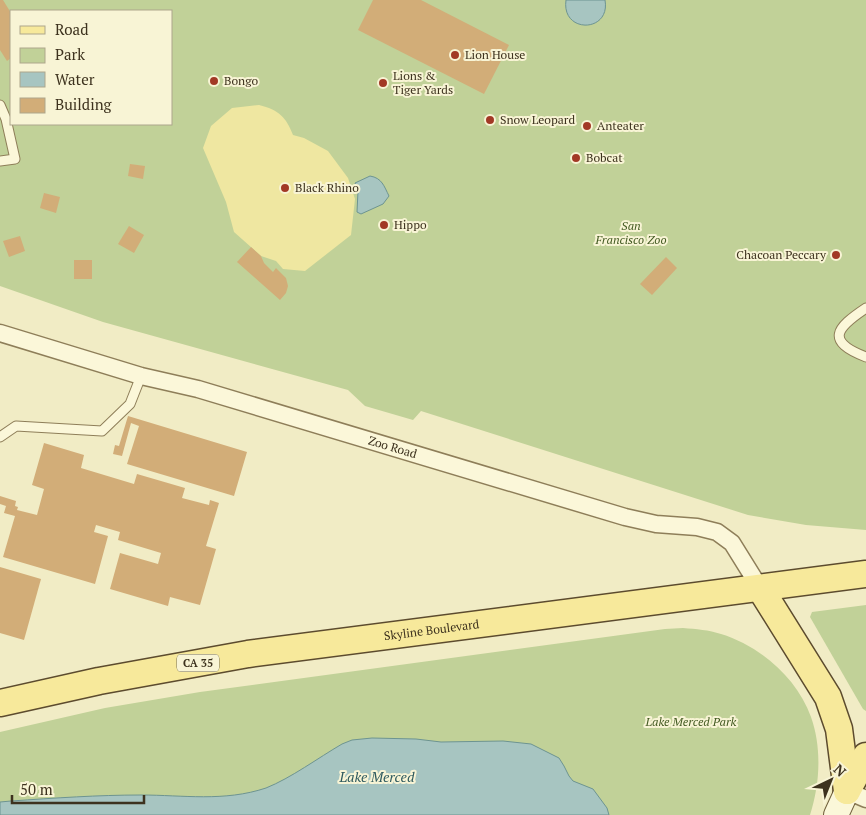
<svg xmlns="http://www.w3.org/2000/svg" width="866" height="815" font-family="'PT Serif',serif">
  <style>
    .green { fill: #c1d198; fill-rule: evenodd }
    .sand { fill: #efe7a1 }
    .water { fill: #a7c5c1; stroke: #6d9491 }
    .building { fill: #d2ad78 }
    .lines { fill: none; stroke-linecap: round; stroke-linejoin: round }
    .lane-casing { stroke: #8e7e59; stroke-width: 11 }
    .street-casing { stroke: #8e7e59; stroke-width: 19 }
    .secondary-casing { stroke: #705f3c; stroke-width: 26 }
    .primary-casing { stroke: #5c4b2e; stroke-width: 29 }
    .lane { stroke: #fbf7d9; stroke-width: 9 }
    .street { stroke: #fbf7d9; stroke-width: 16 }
    .secondary { stroke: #fbf7d9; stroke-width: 24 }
    .primary { stroke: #f7e99b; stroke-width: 26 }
    .poi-dot { fill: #a23925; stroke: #f8f4d5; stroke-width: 2 }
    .labels { text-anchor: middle; stroke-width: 4; stroke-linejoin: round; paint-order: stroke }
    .shield { fill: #f8f4d5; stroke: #756c55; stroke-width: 1 }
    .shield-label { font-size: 11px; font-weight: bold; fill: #3d321e }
    .poi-label { font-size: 12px; fill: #3d321e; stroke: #f8f4d5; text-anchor: start }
    .park-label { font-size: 12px; font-style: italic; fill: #445b23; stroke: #f8f4d5 }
    .street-label { font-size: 12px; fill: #3d321e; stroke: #f8f4d5 }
    .water-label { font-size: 14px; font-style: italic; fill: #2d595e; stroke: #f8f4d5 }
  </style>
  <rect width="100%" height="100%" fill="#f1ecc5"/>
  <g class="green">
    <path d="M0 0H866V530L806 525 748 515 421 411 413 420 365 406 348 390 103 322 0 286ZM11 11H171V124H11Z"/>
    <path d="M866 605V711L863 709 810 617 812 612Z"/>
    <path d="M683 628C696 629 709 630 721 634 760 646 797 678 811 717 822 748 820 784 810 815H0V732L105 708 200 692 665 629Z"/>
  </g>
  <path class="sand" d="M259 105C279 110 286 117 293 135L304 138 328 151 348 178 355 199 351 235 305 271 283 269 276 261 261 256 234 232 226 202 203 148 211 126 232 108Z"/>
  <g class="water">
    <path d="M566 0H605C611 33 561 34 566 0Z"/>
    <path d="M370 176C382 178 384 186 389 196L383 204 361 214 357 212 358 191 355 183Z"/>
    <path d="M372 738 416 739 441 742 503 741 531 744 559 758 564 766 569 776 573 781 593 789 607 808 609 815H0V802L11 801C55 798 98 795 141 795 183 795 224 802 266 788 291 778 318 758 342 744L352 740Z"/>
  </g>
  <g class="building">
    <path d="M0 0H3L11 13V58L7 61 0 50Z"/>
    <path d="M373 0H421L509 45 484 94 358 30Z"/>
    <path d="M130 164 145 166 143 179 128 176Z"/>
    <path d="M44 193 60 197 56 213 40 208Z"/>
    <path d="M129 226 144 235 134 253 118 244Z"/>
    <path d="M20 236 25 251 9 257 3 241Z"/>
    <path d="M251 247 261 256 264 263 273 272 276 268 286 278 288 286 286 293 280 300 237 262Z"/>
    <path d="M666 257 677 268 652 295 640 284Z"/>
    <rect x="74" y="260" width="18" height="19"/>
    <path d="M128 416 247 452 234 496 127 464 139 426 131 423 122 456 113 454 115 445 119 446Z"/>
    <path d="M44 443 84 455 81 468 134 484 137 474 185 488 182 498 209 505 210 500 219 503 206 546 216 549 200 605 170 597 168 606 110 589 120 553 158 564 161 553 118 540 120 532 96 525 94 532 108 536 95 584 3 557 15 516 4 513 6 506 0 504V496L16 501 15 506 18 507 17 510 37 515 44 489 32 485Z"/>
    <path d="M0 567 41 579 24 640 0 633Z"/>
  </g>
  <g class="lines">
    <g class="lane-casing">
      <g id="lane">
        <path d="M0 105 6 119 15 159 0 161"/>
        <path d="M866 308C836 328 825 341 866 357"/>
        <path d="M0 437 16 426 102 431 130 404 141 376"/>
      </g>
    </g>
    <g class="street-casing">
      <g id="street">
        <path id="s1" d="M0 333 141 376 198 389 625 517 656 524 697 527 717 532 732 543 760 588"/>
        <path d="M847 791 866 799"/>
      </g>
    </g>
    <g class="secondary-casing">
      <path id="secondary" d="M836 815 847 791"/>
    </g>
    <g class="primary-casing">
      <g id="primary">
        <path d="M760 588 828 697 839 729 847 791"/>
        <path id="s2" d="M0 703 99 681 248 654 866 574"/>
        <path d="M847 791 866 756"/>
      </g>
    </g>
    <use href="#lane" class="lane"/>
    <use href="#street" class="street"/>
    <use href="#secondary" class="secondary"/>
    <use href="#primary" class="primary"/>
  </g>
  <g class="poi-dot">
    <circle cx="455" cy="55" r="5"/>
    <circle cx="214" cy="81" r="5"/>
    <circle cx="383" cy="83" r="5"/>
    <circle cx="490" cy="120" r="5"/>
    <circle cx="587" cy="126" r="5"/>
    <circle cx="576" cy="158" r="5"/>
    <circle cx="285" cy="188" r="5"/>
    <circle cx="384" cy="225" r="5"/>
    <circle cx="836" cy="255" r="5"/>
  </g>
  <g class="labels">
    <rect class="shield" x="177" y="654.5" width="42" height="17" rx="4"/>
    <g class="shield-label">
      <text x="198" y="667">CA 35</text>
    </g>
    <g class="poi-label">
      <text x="465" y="59">Lion House</text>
      <text x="393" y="80">Lions &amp;<tspan x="393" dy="14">Tiger Yards</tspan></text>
      <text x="224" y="85">Bongo</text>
      <text x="500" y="124">Snow Leopard</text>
      <text x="597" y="130">Anteater</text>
      <text x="586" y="162">Bobcat</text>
      <text x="295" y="192">Black Rhino</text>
      <text x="394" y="229">Hippo</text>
      <text x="826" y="259" text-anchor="end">Chacoan Peccary</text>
    </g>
    <g class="park-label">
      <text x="631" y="230">San<tspan x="631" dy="14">Francisco Zoo</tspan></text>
      <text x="691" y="726">Lake Merced Park</text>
    </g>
    <g class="street-label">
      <text dy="4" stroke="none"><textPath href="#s1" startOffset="409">Zoo Road</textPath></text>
      <text dy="4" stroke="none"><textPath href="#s2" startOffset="438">Skyline Boulevard</textPath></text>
    </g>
    <g class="water-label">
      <text x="377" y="782">Lake Merced</text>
    </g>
  </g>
  <rect x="10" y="10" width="162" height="115" fill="#f8f4d5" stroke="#ada68c"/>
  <rect x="20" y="26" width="25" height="8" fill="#f7e99b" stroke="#ada68c"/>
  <text x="55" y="35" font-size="15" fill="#3d321e">Road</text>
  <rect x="20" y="48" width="25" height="15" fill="#c1d198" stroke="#ada68c"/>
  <text x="55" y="60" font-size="15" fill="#3d321e">Park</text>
  <rect x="20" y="72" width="25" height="15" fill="#a7c5c1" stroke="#ada68c"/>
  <text x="55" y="85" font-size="15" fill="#3d321e">Water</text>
  <rect x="20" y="98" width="25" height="15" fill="#d2ad78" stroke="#ada68c"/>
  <text x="55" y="110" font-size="15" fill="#3d321e">Building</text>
  <g transform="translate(831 780) rotate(43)" stroke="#f8f4d5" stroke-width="4" paint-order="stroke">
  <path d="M0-4L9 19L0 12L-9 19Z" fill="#3d321e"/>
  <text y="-8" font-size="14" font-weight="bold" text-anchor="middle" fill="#3d321e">N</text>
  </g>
  <path d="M12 795v8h132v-8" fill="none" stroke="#3d321e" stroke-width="2.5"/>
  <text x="20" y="795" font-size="15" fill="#3d321e" stroke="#f8f4d5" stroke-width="4" paint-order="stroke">50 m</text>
</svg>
